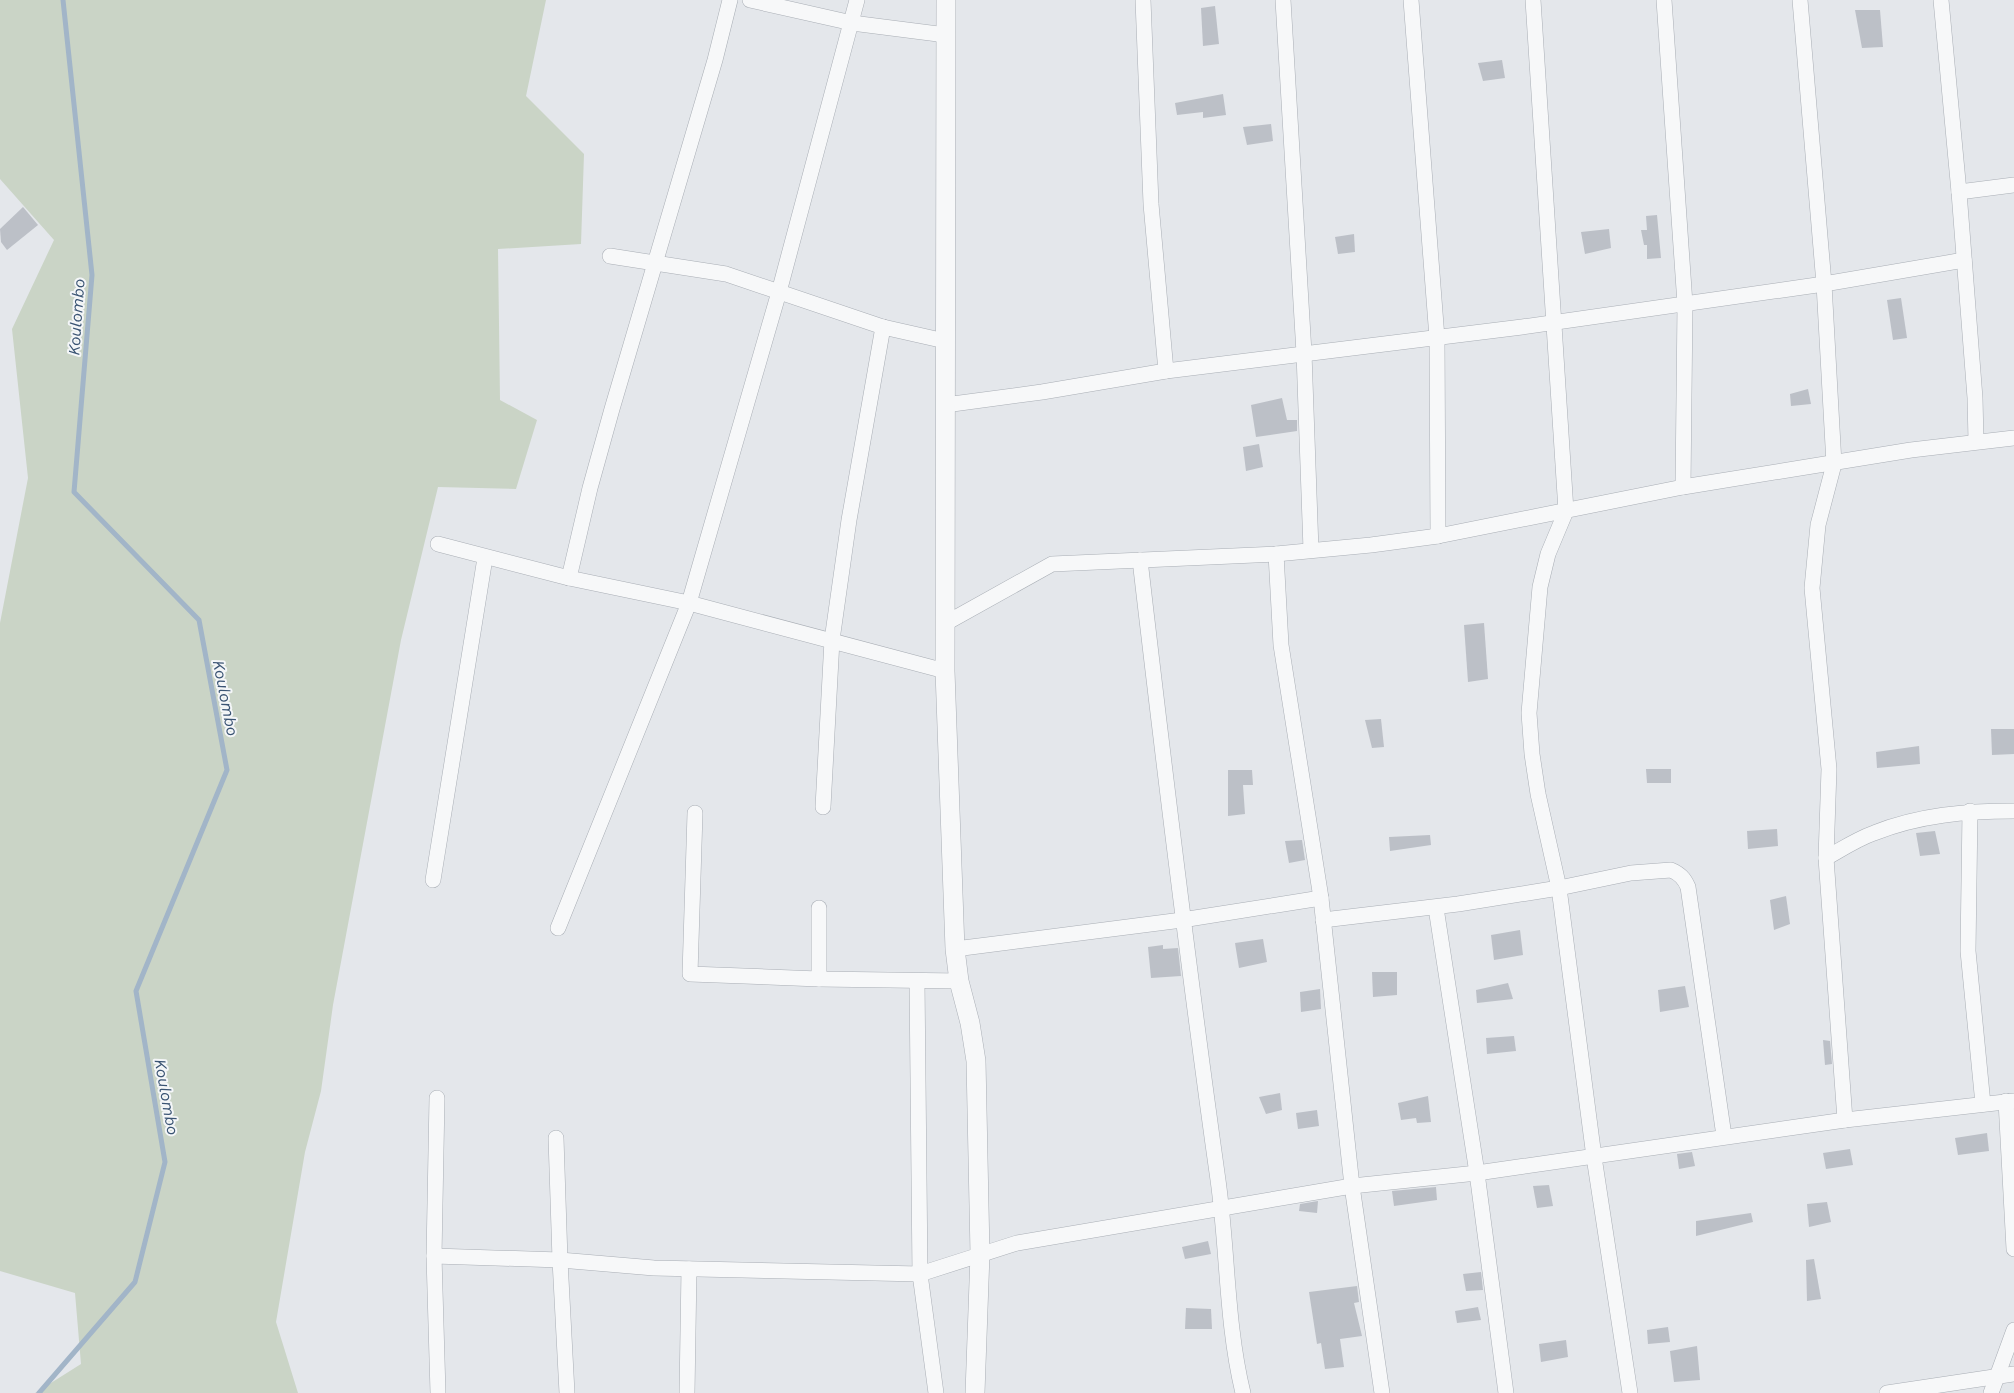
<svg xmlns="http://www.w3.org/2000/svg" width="2014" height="1393" font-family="'Work Sans',sans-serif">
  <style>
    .green { fill: #cad4c6 }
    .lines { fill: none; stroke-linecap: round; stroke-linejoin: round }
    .stream { stroke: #a2b5c8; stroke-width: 5 }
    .building { fill: #bcc0c7 }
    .minor-casing { stroke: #a9aeb5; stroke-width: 16 }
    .tertiary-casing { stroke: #a9aeb5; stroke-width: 20 }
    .minor { stroke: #f7f8f9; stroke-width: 15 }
    .tertiary { stroke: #f7f8f9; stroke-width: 19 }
    .labels { text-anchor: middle; stroke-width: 4; stroke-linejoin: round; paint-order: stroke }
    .water-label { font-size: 16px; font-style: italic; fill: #3a5473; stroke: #f4f6f8 }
  </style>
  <rect width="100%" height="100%" fill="#e4e7eb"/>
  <path class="green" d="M0 0H546L526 96 584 154 581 244 498 249 500 400 537 420 516 489 438 487 401 640 333 1005 321 1091 305 1152 276 1322 298 1393H35L81 1364 75 1293 0 1271V623L28 478 12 329 54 240 0 179Z"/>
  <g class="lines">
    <path class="stream" d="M39 1393 135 1282 165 1162 136 991 227 770 199 620 74 492 92 275 63 0"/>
  </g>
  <g class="building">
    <path d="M1215 6 1219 44 1203 46 1201 8Z"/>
    <path d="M1855 10H1880L1883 47 1862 48Z"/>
    <path d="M1502 60 1505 78 1483 81 1478 63Z"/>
    <path d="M1223 94 1226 115 1203 118V112L1177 115 1175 103Z"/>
    <path d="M1271 124 1273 141 1247 145 1243 127Z"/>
    <path d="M23 207 38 225 7 250 1 242 0 229Z"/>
    <path d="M1657 215 1661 258 1647 259V245H1644L1641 230H1647L1646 216Z"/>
    <path d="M1609 229 1611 248 1585 254 1581 232Z"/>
    <path d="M1354 234 1355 252 1338 254 1335 237Z"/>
    <path d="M1901 298 1907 338 1893 340 1887 300Z"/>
    <path d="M1808 389 1811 404 1791 406 1790 394Z"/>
    <path d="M1282 398 1287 420H1297V431L1256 437 1251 405Z"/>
    <path d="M1259 444 1263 467 1246 471 1243 447Z"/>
    <path d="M1484 623 1488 679 1468 682 1464 625Z"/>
    <path d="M1381 719 1384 747 1372 748 1365 720Z"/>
    <path d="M1991 729H2014V754L1992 755Z"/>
    <path d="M1919 746 1920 764 1877 768 1876 752Z"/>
    <path d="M1646 769H1671V783H1647Z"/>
    <path d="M1228 770H1252L1253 785H1243L1245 814 1228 816Z"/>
    <path d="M1777 829 1778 846 1748 849 1747 831Z"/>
    <path d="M1935 831 1940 854 1920 856 1916 833Z"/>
    <path d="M1430 835 1431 845 1390 851 1389 837Z"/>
    <path d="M1302 840 1305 860 1289 863 1285 841Z"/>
    <path d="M1786 896 1790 924 1774 930 1770 900Z"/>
    <path d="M1520 930 1523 955 1494 960 1491 935Z"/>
    <path d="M1263 939 1267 962 1239 968 1235 943Z"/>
    <path d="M1163 945V949L1178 948 1181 976 1151 978 1148 947Z"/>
    <path d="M1372 972H1397V995L1373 997Z"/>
    <path d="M1508 983 1513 999 1477 1003 1476 990Z"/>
    <path d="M1685 986 1689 1007 1660 1012 1658 990Z"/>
    <path d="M1320 989 1321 1009 1301 1012 1300 992Z"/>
    <path d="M1514 1036 1516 1051 1487 1054 1486 1038Z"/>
    <path d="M1823 1040 1830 1041 1832 1064 1825 1065Z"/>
    <path d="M1280 1093 1282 1110 1266 1114 1259 1097Z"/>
    <path d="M1428 1096 1431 1122 1417 1123 1416 1118 1401 1120 1398 1103Z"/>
    <path d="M1317 1110 1319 1126 1298 1129 1296 1113Z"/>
    <path d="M1987 1133 1989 1151 1958 1155 1955 1138Z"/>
    <path d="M1850 1149 1853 1165 1826 1169 1823 1153Z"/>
    <path d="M1692 1152 1695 1166 1679 1169 1677 1154Z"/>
    <path d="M1549 1185 1553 1206 1537 1208 1533 1186Z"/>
    <path d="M1436 1187 1437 1200 1394 1206 1392 1191Z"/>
    <path d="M1318 1201 1317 1213 1299 1211 1300 1204Z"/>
    <path d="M1827 1202 1831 1222 1809 1227 1807 1204Z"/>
    <path d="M1751 1213 1753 1222 1696 1236V1221Z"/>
    <path d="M1208 1241 1211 1254 1185 1259 1182 1247Z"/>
    <path d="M1814 1259 1821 1299 1807 1301 1806 1260Z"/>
    <path d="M1481 1272 1483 1290 1466 1291 1463 1274Z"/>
    <path d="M1357 1286 1359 1302 1354 1303 1362 1336 1340 1339 1344 1367 1325 1369 1321 1343 1317 1344 1309 1292Z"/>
    <path d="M1478 1307 1481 1320 1457 1323 1455 1311Z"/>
    <path d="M1186 1308 1211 1309 1212 1329H1185Z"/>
    <path d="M1668 1327 1670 1342 1648 1344 1647 1330Z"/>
    <path d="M1566 1340 1568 1357 1541 1362 1539 1344Z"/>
    <path d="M1697 1346 1700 1380 1674 1382 1670 1351Z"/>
  </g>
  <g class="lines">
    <g class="minor-casing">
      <g id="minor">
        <path d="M750 0 852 23 946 35"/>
        <path d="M1143 0 1151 204 1166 371"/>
        <path d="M1283 0 1304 353 1311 550"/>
        <path d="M1411 0 1437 338 1438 536"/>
        <path d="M1533 0 1566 511 1548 554 1540 587 1529 713 1532 754 1538 794 1559 888 1594 1157 1630 1393"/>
        <path d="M1664 0 1685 304 1683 487"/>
        <path d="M1800 0 1824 284 1834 464 1818 525 1812 588 1829 769 1826 858 1845 1120"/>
        <path d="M1941 0 1959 192 1975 398 1976 441"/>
        <path d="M1959 192 2014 185"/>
        <path d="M610 256 726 274 883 327 945 341"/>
        <path d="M945 405 1042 392 1166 371 1522 327 1824 284 1964 260"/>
        <path d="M438 544 569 578 689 603 945 671"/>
        <path d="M1276 554 1281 645 1321 898 1352 1186 1382 1393"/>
        <path d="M1140 560C1164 767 1189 974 1218 1180 1228 1251 1226 1323 1243 1393"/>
        <path d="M569 578 590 488 612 409 715 60 730 0"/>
        <path d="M946 623 1052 564 1276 554 1371 545 1438 536 1683 487 1911 450 2014 438"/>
        <path d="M823 807 832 640 849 520 883 327"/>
        <path d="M1970 811 1968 951 1983 1104"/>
        <path d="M695 813 690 974 819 979 959 981"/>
        <path d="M1826 858C1842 849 1857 839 1874 833 1919 815 1966 811 2014 811"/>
        <path d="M433 880 485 558"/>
        <path d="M1436 908 1477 1173 1506 1393"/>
        <path d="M1323 920 1458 904 1559 888 1631 873 1671 870C1680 874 1684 878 1688 887L1724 1136"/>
        <path d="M558 928 689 603 779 292 857 0"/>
        <path d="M955 949 1182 920 1321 898"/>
        <path d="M819 979V908"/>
        <path d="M917 981 920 1274 936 1393"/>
        <path d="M437 1098 434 1256 438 1393"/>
        <path d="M2006 1101 2014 1249"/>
        <path d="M556 1138 560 1260 567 1393"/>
        <path d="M434 1256 560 1260 654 1268 920 1274 1017 1243 1352 1186 1477 1173 1845 1120 2014 1101"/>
        <path d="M687 1393 689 1269"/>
        <path d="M1887 1393 2014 1374"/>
        <path d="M1991 1393 2014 1330"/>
      </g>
    </g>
    <g class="tertiary-casing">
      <path id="tertiary" d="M946 0 945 671 955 949 959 981 970 1023 976 1061 980 1254 975 1393"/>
    </g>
    <use href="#minor" class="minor"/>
    <use href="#tertiary" class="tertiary"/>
  </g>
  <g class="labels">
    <g class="water-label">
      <text transform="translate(76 317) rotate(-86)" y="6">Koulombo</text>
      <text transform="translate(226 698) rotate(79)" y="6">Koulombo</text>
      <text transform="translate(167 1097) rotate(80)" y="6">Koulombo</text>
    </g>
  </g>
</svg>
